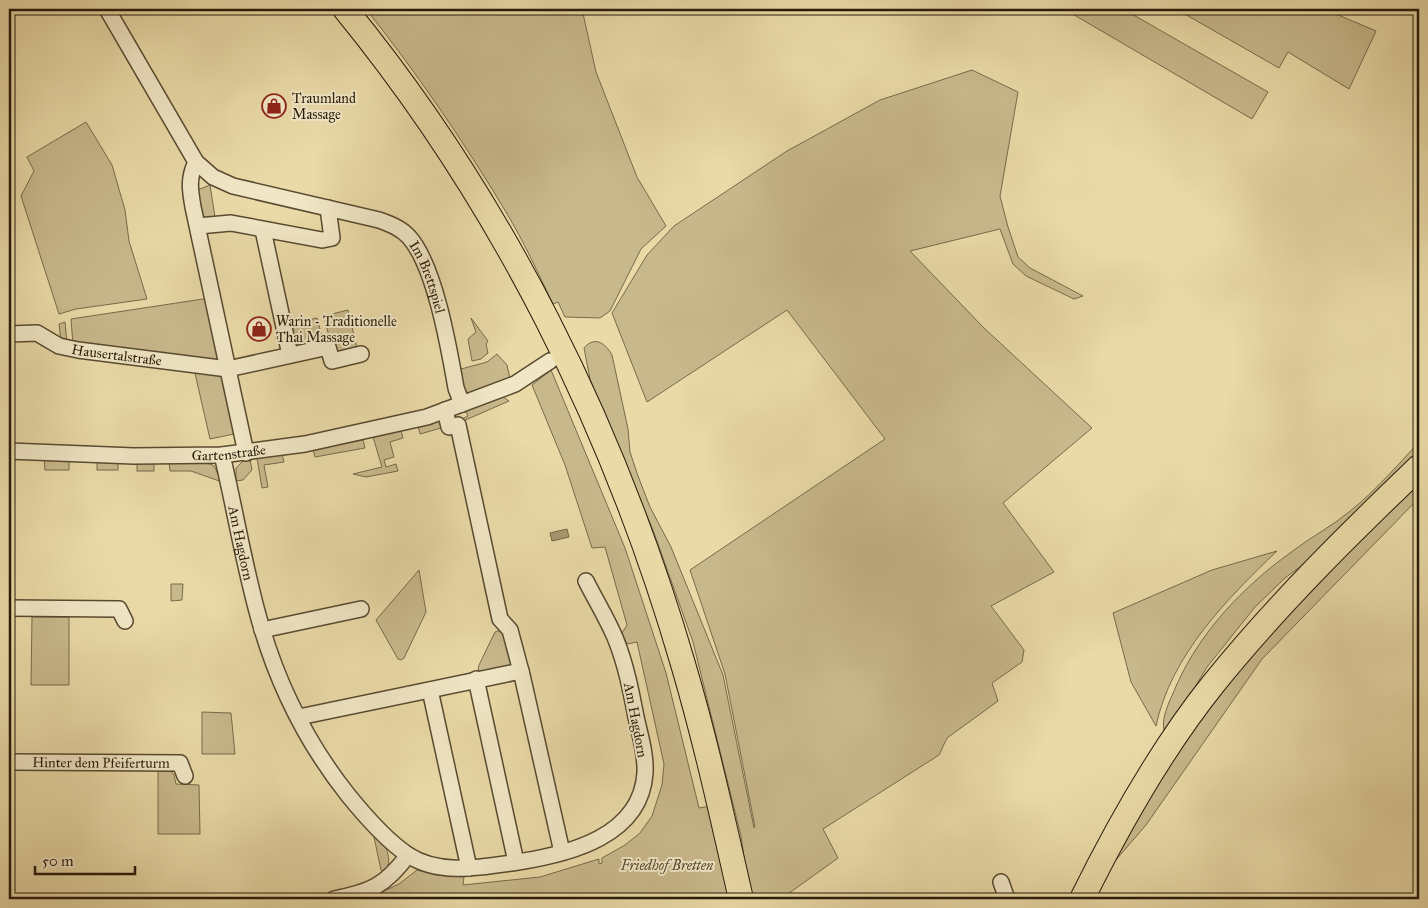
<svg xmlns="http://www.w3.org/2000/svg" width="1428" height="908" font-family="'IM FELL Great Primer',serif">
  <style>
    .green { fill: #c8b98c; stroke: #786a4a }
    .water { fill: #a79971; stroke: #746647 }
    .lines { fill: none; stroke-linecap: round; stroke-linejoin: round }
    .minor-casing { stroke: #584a30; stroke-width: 18 }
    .primary-casing { stroke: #271a09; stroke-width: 26 }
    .minor { stroke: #f1e7c6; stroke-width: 15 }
    .primary { stroke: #e9daa7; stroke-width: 24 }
    .labels { text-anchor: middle; stroke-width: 4; stroke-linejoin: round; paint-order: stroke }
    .poi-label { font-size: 14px; fill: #271a09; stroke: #f1e7c6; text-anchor: start }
    .street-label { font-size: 14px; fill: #271a09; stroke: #f1e7c6 }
    .park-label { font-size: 14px; font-style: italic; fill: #574a30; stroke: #f1e7c6 }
  </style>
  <rect width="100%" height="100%" fill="#e9daa7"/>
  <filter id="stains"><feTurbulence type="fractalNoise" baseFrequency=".004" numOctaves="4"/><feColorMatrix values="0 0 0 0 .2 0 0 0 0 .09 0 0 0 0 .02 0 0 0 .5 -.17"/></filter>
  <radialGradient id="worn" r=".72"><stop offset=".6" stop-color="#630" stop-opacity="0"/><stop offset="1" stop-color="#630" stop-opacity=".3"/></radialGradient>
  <g class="green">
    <path d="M366 9H482L485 11 582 9 596 72 637 177 666 226 641 249 610 311 600 318 565 317 558 302 553 304C538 273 524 242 506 212 464 142 417 73 366 9Z"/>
    <path d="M1064 9H1123L1268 92 1252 119Z"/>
    <path d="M1176 9H1324L1376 31 1349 89 1288 52 1279 68Z"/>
    <path d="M972 70 1018 92 1000 196 1008 227 1018 257 1030 268 1083 296 1074 299 1026 276 1013 264 1000 229 910 251 984 328 1092 428 1003 503 1054 572 991 606 1024 650 1022 662 992 683 998 701 947 738 939 755 823 829 838 858 781 899H750L741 836 693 642 653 530 590 379 584 348C595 335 606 344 612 355L628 429 630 452 638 476 650 507 671 547 723 675 754 828 755 827 725 674 690 570 885 439 787 310 647 402 612 313 647 255 674 226 787 151 880 100Z"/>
    <path d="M86 122 112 165 125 210 129 241 147 299 76 309 59 314 21 196 34 171 27 157Z"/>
    <path d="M210 185 215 217 200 219 195 191Z"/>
    <path d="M203 299 209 302 221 360 213 363 73 345 71 319Z"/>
    <path d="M348 310 358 352 334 357 324 316Z"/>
    <path d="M317 318 324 344 296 350 290 324Z"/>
    <path d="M471 318 488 341 486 344 488 353 481 359 472 361 468 339 476 332Z"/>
    <path d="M65 322 67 343 61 342 59 324Z"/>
    <path d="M497 354 507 365 510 378 468 393 462 387 457 373 461 369 487 362Z"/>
    <path d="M194 369 224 372 239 433 210 439Z"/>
    <path d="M551 370 625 548 666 673 699 808 711 806 730 899H367L399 884 417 870 435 875 464 877 463 885 540 877 599 859V864L602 863V858L625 845 640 833 652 816 662 785 664 764 637 642 627 644 622 633 627 625 605 547 592 548 565 465 532 385Z"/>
    <path d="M502 396 509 401 461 422 460 420 468 416 465 410Z"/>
    <path d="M439 420 441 428 420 434 418 426Z"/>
    <path d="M401 430 403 438 390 442 394 457 384 460 386 467 396 464 398 471 366 477 353 474 382 467 373 437Z"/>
    <path d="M363 440 365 448 315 457 313 449Z"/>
    <path d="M1419 442V453L1317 554 1285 578 1255 607 1207 667 1168 732 1164 731C1161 715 1171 699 1177 684 1201 631 1243 587 1290 553 1309 538 1331 527 1349 512 1375 491 1397 466 1419 442Z"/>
    <path d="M282 454 284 462 264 465 268 487 262 488 257 458Z"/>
    <path d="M44 458 69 459V470H45Z"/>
    <path d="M250 459 252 470 243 480 236 481V468L242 462Z"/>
    <rect x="97" y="460" width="21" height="10"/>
    <rect x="137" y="461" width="17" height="10"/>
    <path d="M169 461 210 464 214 466 222 482 191 471H170Z"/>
    <path d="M1419 480V498L1262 659 1146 825 1109 868 1167 759 1261 637Z"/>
    <path d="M1277 551C1227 599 1171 655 1156 726L1131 682 1113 613 1212 570Z"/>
    <path d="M419 570 426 612 404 658 401 660 398 659 376 620Z"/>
    <path d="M171 584H183L182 600 171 601Z"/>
    <path d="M32 617H69V685H31Z"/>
    <path d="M501 630 507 633 514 664 512 669 484 675 478 671 479 665 495 632Z"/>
    <path d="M202 712 231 713 235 754H202Z"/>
    <path d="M158 770H170L174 775 176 784 199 785 200 834H158Z"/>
    <path d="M376 835C387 846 393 859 385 873L381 870 374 837Z"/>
  </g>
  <path class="water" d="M567 529 569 537 552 541 550 533Z"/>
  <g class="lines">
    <g class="minor-casing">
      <g id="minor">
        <path id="s1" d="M107 9 196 162 213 177 233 186 379 220C390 224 401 228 409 237 435 266 449 348 456 388L462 404"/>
        <path d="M196 162C188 178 190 190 193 207L246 453"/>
        <path d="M198 226 231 223 322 240 332 238 328 208"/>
        <path d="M263 230 290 355"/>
        <path id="s2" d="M9 334 37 333 59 346 78 350 228 369 328 347 332 361 361 354"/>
        <path d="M445 410 449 427 458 425 500 619 510 630 522 675 562 852"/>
        <path id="s3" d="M9 451 134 456 222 455 305 444 427 417 515 384 550 361"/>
        <path id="s4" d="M222 455C236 513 245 573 262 629 280 689 310 747 348 795 365 816 386 840 408 855 440 876 482 867 518 862 570 854 641 836 645 773 646 754 640 735 636 717 631 691 626 665 616 640 608 620 596 601 586 581"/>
        <path d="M9 608 119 609 125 621"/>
        <path d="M262 630 361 609"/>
        <path d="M476 679 516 862"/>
        <path d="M430 690 469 868"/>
        <path d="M299 717 521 671"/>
        <path id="s5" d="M9 762 180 763 185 776"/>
        <path d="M1001 882 1007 899"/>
        <path d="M334 899C371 892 386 885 408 855"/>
      </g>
    </g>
    <g class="primary-casing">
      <g id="primary">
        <path d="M345 9C502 201 614 427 683 664 706 742 723 820 741 899"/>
        <path d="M1082 899C1119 824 1161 749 1214 683 1277 605 1347 536 1419 467"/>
      </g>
    </g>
    <use href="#minor" class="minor"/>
    <use href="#primary" class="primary"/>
  </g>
  <defs>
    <g id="shop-ring" transform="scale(1.25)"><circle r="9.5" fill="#f1e7c6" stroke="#8f2418" stroke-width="1.5"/><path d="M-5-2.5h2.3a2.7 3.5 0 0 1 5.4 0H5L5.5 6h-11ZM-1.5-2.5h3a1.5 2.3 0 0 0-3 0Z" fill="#8f2418"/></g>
  </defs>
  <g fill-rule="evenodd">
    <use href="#shop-ring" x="274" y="106"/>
    <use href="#shop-ring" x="259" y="329"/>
  </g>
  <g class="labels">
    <g class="poi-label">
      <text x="292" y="103">Traumland<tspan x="292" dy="16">Massage</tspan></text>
      <text x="276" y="326">Warin - Traditionelle<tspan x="276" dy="16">Thai Massage</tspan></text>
    </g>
    <g class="street-label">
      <text dy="5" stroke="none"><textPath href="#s1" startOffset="451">Im Brettspiel</textPath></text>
      <text dy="5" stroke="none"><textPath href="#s2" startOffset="112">Hausertalstraße</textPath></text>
      <text dy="5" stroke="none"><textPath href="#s3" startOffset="220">Gartenstraße</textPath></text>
      <text dy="5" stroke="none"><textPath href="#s4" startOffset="90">Am Hagdorn</textPath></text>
      <text transform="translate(636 720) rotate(79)" y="5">Am Hagdorn</text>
      <text dy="5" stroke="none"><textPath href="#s5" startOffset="92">Hinter dem Pfeiferturm</textPath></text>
    </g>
    <g class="park-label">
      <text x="667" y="870">Friedhof Bretten</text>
    </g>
  </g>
  <rect width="1428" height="908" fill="none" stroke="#e9daa7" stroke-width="30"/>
  <rect x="10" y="10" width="1408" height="888" fill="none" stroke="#271a09" stroke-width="2.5"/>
  <rect x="15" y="15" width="1398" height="878" fill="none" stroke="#271a09"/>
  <path d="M35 866v8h100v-8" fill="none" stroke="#271a09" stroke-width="2.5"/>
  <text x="42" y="866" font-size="15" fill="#271a09" stroke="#f1e7c6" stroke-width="4" paint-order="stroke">50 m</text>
  <rect width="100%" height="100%" filter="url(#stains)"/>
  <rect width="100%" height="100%" fill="url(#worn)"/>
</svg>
